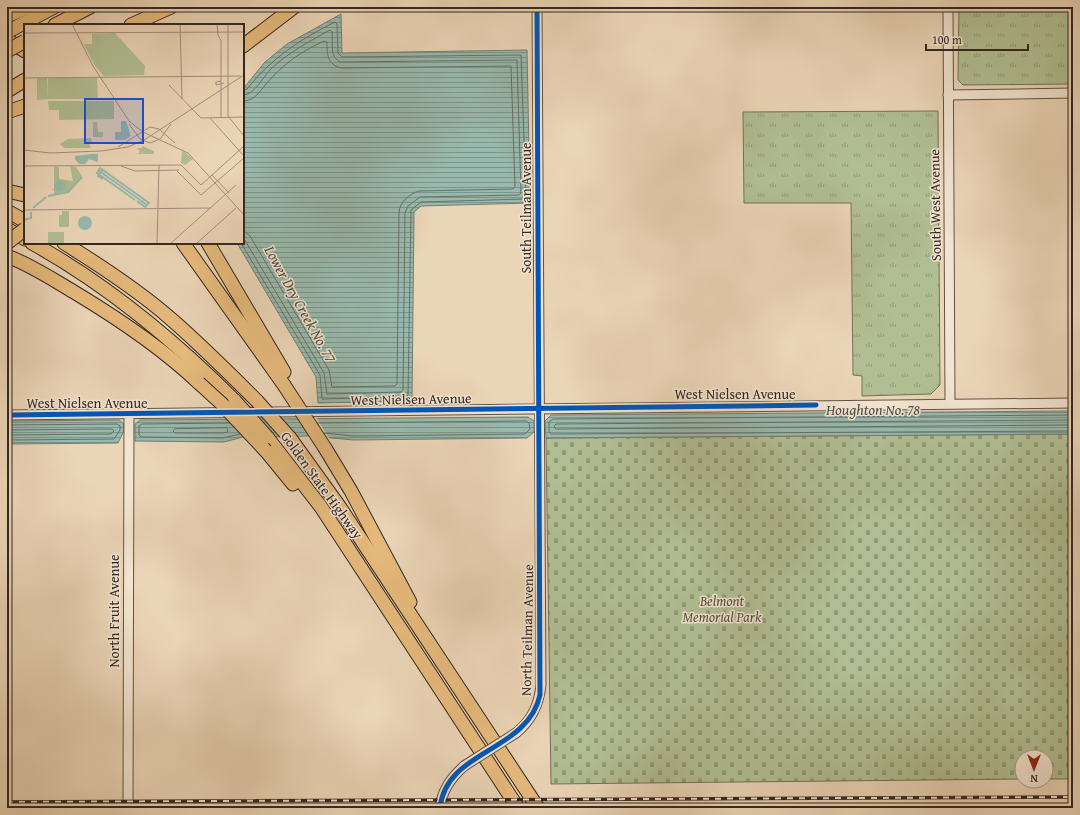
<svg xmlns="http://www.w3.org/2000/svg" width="1080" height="815" font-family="'Gentium Book Plus',serif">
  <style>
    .grass { fill: url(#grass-tufts); stroke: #72725a }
    .cemetery { fill: url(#cemetery-stones); stroke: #72725a }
    .water { fill: url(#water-rules); stroke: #707f75 }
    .pier { fill: #ebd5b7 }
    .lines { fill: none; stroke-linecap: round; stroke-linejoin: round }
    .shore { stroke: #667068; stroke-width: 1 }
    .minor-casing { stroke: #625247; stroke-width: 11 }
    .highway-casing { stroke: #342722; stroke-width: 15 }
    .minor { stroke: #f2e4d0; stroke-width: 9 }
    .highway { stroke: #e6ba7c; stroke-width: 13 }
    .rail-casing { stroke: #342722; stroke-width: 3.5 }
    .rail { stroke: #f2e4d0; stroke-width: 2; stroke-dasharray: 6; stroke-linecap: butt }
    .minor-bridge-casing { stroke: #625247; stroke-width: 11; stroke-linecap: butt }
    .highway-bridge-casing { stroke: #342722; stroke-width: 15; stroke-linecap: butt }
    .minor-bridge { stroke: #f2e4d0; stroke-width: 9 }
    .highway-bridge { stroke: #e6ba7c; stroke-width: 13 }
    .cycleway-casing { stroke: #f2e4d0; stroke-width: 8 }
    .cycleway { stroke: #0057b8; stroke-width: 5 }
    .labels { text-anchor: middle; stroke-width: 3; stroke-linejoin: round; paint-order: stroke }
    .street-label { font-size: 14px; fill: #342722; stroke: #f2e4d0 }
    .park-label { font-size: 14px; font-style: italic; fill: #534d3e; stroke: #f2e4d0 }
    .water-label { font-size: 15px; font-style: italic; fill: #4d4c45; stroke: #f2e4d0 }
    .inset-river { fill: none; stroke: #98b9ad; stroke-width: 2 }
    .inset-road { fill: none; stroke: #a28f7b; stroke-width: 1 }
    .view { fill: #1d4ed8; fill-opacity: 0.15; stroke: #1d4ed8; stroke-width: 2 }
    .inset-edge { fill: none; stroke: #342722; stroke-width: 2 }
  </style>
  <defs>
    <pattern id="grass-tufts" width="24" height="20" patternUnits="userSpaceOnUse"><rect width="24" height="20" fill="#b1be93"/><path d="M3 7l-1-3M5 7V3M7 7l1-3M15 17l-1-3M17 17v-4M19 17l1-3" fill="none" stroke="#919a78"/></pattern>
    <pattern id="cemetery-stones" width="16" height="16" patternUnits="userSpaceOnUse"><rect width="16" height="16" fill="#b1be93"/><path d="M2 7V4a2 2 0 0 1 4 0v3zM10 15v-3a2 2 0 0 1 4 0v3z" fill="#919a78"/></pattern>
    <pattern id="water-rules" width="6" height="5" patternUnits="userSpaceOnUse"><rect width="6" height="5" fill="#98b9ad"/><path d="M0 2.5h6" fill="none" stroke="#7d968c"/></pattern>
  </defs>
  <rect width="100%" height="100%" fill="#ebd5b7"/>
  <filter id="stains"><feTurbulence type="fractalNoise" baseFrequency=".005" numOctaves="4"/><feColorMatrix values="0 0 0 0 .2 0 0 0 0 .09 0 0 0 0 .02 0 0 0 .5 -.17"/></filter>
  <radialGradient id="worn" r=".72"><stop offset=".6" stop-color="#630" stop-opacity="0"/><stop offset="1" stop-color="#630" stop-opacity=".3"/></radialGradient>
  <g class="grass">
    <path d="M959 7H1073V84L963 85 958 80Z"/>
    <path d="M938 111 940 385 931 394 862 396V376L853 375 851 203H744L743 112Z"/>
  </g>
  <path class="cemetery" d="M1073 434V779H1046V757H1022V779L551 784 546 438Z"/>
  <g class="water">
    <path d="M341 14 342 53 527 50 530 203 421 206 414 212 412 401 318 403 316 377 237 243H243V89L265 62 287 44Z"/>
    <path d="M1073 411V434L546 438 545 421 551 415Z"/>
    <path d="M528 417 534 421V432L527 438 354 440 309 436 243 437 224 442 135 441V424L140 420Z"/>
    <path d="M119 420 124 424V431L118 443 7 444V421Z"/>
  </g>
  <path class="pier" d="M298 417H316L330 440 313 438Z"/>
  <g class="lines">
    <g class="shore">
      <path d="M243 95C255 95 263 76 272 68 289 52 310 41 330 30L332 32C333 43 329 58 341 62L517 60 521 193 519 195 420 197 408 206 405 213 403 390 401 392 327 394 324 373 243 237"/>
      <path d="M243 101C255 101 260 91 267 83 283 64 302 51 324 41L327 42C327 54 327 64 341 68L511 66 515 187 513 189 419 191C409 194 400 202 399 212L397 384 395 386 332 387 329 370 250 236 243 230"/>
      <path d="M241 243 320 375 322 399 407 397 408 395 411 210 421 202 524 199 526 197 521 55 342 57 338 53 337 24 335 22C299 40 272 58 247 89L243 90"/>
      <path d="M1073 415 553 419 549 422V432L551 434 1073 431"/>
      <path d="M1073 420 556 424 554 427 556 429 1073 425"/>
      <path d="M230 423 142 424 139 426V435L141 437 223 438 240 434"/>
      <path d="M317 423 526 421 529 423 530 429 525 434 354 436 324 433"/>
      <path d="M7 425 117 424 120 426V430L114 439 7 440"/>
      <path d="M227 428 228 432 222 433H175L173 431 175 429Z"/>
      <path d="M7 430 112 429 114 431 111 434 7 435"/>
    </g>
    <g class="minor-casing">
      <g id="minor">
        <path d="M948 7 950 403"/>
        <path d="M948 95 1073 93"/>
        <path d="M7 415 1073 403"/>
        <path d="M516 733C532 720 539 705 541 685L537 7"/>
        <path d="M128 808 129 414"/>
        <path d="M440 808C442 790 451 778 464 766"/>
      </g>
    </g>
    <g class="highway-casing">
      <g id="highway">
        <path d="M7 16 28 7"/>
        <path d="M55 25 90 7"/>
        <path d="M131 25 171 7"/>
        <path d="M7 32 54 7"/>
        <path d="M7 40 25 51"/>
        <path d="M243 46 294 7"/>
        <path d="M7 91 25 80"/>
        <path d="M7 112 25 106"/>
        <path d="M7 191 25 195"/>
        <path d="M7 211 25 221"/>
        <path d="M7 229 25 239"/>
        <path d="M32 243C108 285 174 340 235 401"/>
        <path d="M64 243C101 266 138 290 171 319 201 345 229 373 257 401"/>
        <path d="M183 243 284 385"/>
        <path d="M208 243 284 372"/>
        <path d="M7 256C31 265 52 279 74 292 119 319 161 347 199 383"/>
        <path d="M267 437 321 507 518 808"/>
        <path d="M290 438 339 506 538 808"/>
        <path d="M325 448 351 491 410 602"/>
        <path d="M266 451 293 484"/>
      </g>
    </g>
    <use href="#minor" class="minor"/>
    <use href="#highway" class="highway"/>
    <g class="rail-casing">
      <path id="rail" d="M7 802 1073 797"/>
    </g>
    <use href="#rail" class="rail"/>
    <g class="minor-bridge-casing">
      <path id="minor-bridge" d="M464 766 516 733"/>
    </g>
    <g class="highway-bridge-casing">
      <g id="highway-bridge">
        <path d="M7 51 25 41"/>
        <path d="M7 243 25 229"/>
        <path d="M199 383 221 403 266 451"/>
        <path d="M284 385 325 448"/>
        <path d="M235 401 267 437"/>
        <path d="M257 401 290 438"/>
      </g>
    </g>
    <use href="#minor-bridge" class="minor-bridge"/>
    <use href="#highway-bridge" class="highway-bridge"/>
    <g class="cycleway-casing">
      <g id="cycleway">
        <path d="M7 415 816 405"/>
        <path d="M440 808C446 749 527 753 540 695L537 7"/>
      </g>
    </g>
    <use href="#cycleway" class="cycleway"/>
  </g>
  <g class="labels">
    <g class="street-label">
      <text transform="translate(935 205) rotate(-91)" y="5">South West Avenue</text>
      <text transform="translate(526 208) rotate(-90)" y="5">South Teilman Avenue</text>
      <text x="735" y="399">West Nielsen Avenue</text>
      <text transform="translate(411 399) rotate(-1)" y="5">West Nielsen Avenue</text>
      <text x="87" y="408">West Nielsen Avenue</text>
      <text transform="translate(322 485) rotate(54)" y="5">Golden State Highway</text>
      <text transform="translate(114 611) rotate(-90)" y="5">North Fruit Avenue</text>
      <text transform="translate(527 630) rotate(-89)" y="5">North Teilman Avenue</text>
    </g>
    <g class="park-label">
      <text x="722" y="606">Belmont<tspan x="722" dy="16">Memorial Park</tspan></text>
    </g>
    <g class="water-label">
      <text transform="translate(300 304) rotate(61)" y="5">Lower Dry Creek No. 77</text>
      <text x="873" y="415">Houghton No. 78</text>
    </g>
  </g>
  <g transform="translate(24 24)">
    <rect width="220" height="220" fill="#ebd5b7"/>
    <path d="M69 98H73L74 108H79V113H69ZM44 115 67 114 68 119H65L67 124H40L36 120ZM118 122 130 127V130H119V127L118 130H113L116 128 113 124H118ZM30 142 35 143V155L49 157 46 142 52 143 58 152 43 168 30 170V166H27L30 165ZM38 187H45V203H35V191H38ZM24 208H40V219H24Z" fill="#b1be93"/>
    <path d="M13 54H23L24 75 13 76ZM24 54H73L74 75H24ZM24 77H90V95L35 96V86H25Z" fill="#b1be93"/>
    <path d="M91 9 121 42 120 51 80 52 71 42 60 20H68V10ZM158 126 169 135 161 141 157 139Z" fill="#b1be93"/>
    <path d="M97 97H102L107 112 101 116H91V108H97ZM68 130H74V138L65 135 61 140H55L51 135V132ZM30.5 162a5.5 5.5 0 1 1 11 0a5.5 5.5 0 1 1-11 0ZM54 199a7 7 0 1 1 14 0a7 7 0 1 1-14 0Z" fill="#98b9ad"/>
    <path class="inset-river" d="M79 145 74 152 79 155M74 146 123 181M24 172 44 168 58 153M111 176 73 149 76 144 125 179 121 183 113 177M9 184 22 173M0 196 7 194V188"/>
    <path class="inset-road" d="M48 0 69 42 105 97 119 108 164 129 220 191M156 0 158 75M193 0 194 11 197 17V93M204 0V92L220 112M0 9 220 8M0 54 217 52M197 57 192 58V61L200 59M145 61 177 94 220 93M186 94 220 132M105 100 116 115 126 119 136 115 147 100M94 123 126 103 135 105 151 119M0 126 26 129 77 127 104 123 120 116 220 51M0 142 157 141 177 161 220 122M97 142 111 147 155 146M153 147 177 171 220 134M188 151 205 169M0 186 187 184M147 219 212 161M133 220 135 141M172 220 212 184"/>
    <path class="view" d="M61 75H119V119H61Z"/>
    <rect width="220" height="220" class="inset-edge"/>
  </g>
  <rect width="1080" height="815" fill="none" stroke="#ebd5b7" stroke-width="24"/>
  <rect x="8" y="8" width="1064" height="799" fill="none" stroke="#342722" stroke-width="2"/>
  <rect x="12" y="12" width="1056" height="791" fill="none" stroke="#342722"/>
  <g transform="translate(1034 769) rotate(180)"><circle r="19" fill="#f2e4d0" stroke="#a6988a"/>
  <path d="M0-3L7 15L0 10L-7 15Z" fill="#8f2418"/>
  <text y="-6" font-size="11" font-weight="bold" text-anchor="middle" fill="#342722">N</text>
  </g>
  <path d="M926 44v6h102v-6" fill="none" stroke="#342722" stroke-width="2"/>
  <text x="932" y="44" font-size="12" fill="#342722" stroke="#f2e4d0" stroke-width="3" paint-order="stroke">100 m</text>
  <rect width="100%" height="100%" filter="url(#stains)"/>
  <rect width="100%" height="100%" fill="url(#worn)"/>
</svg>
